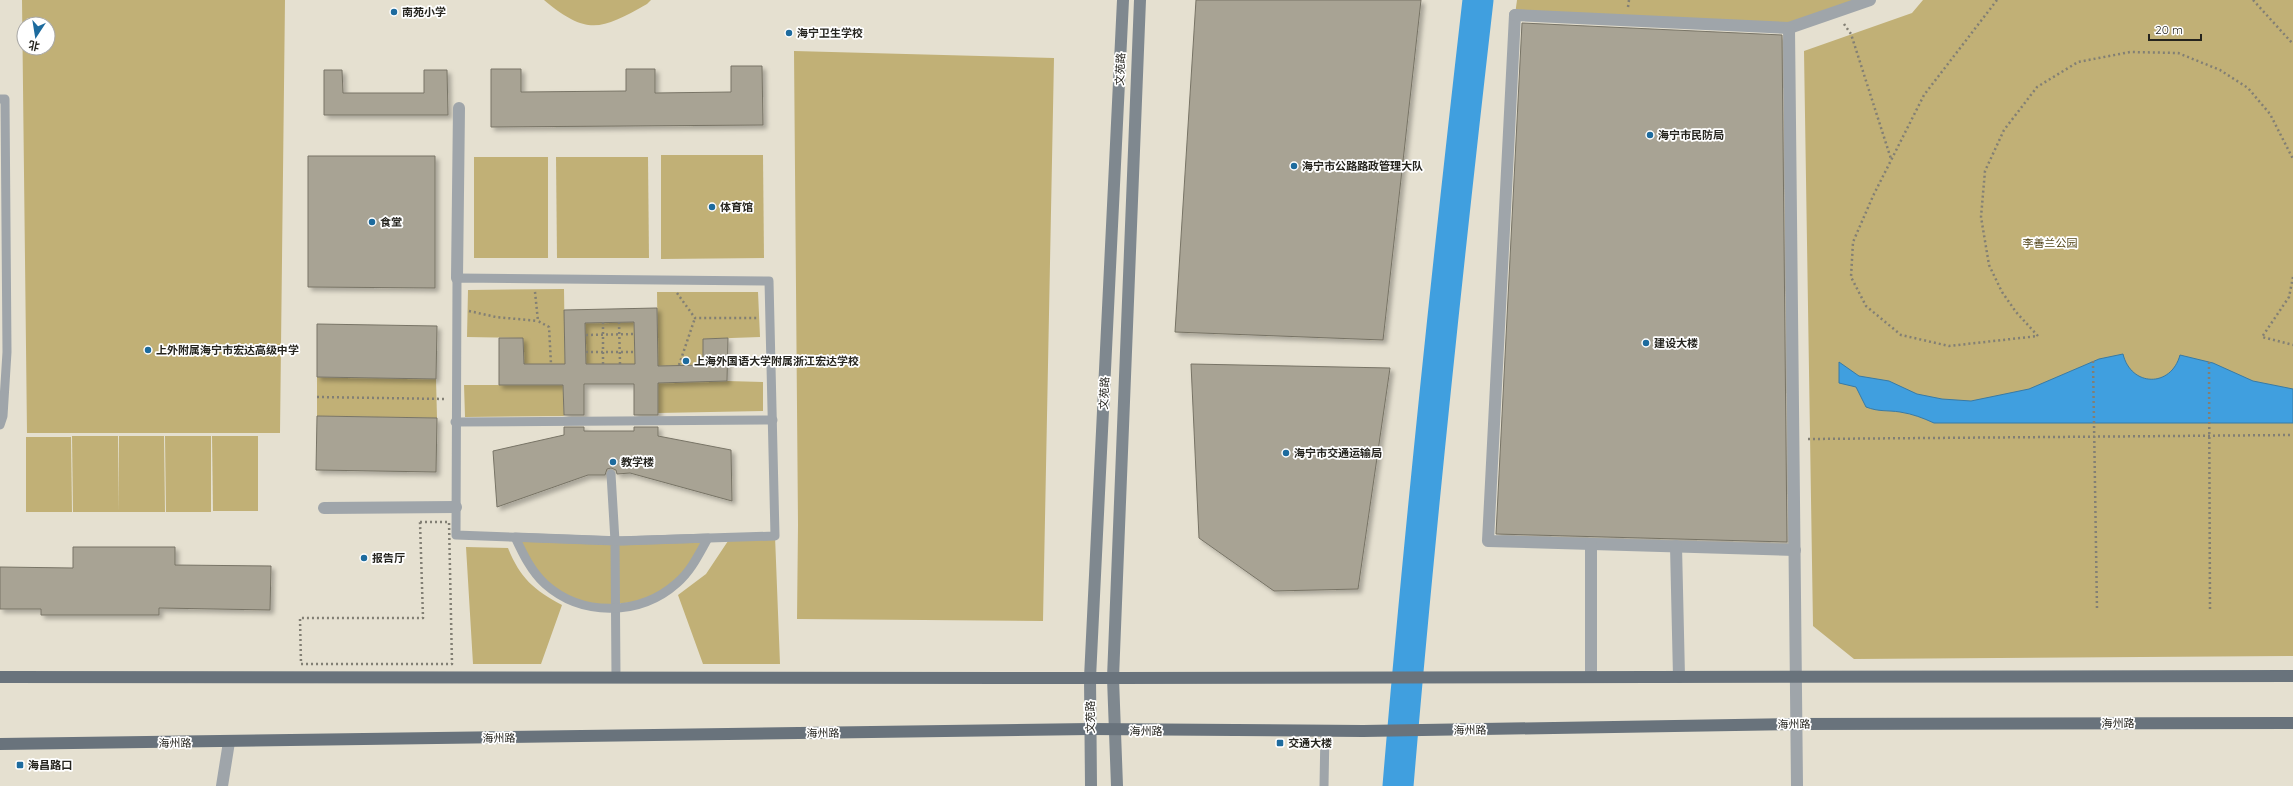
<svg xmlns="http://www.w3.org/2000/svg" width="2293" height="786" font-family="Quicksand,'Noto Sans SC',sans-serif">
  <style>
    .green { fill: #c1b076; fill-rule: evenodd }
    .water { fill: #409fdf; stroke: #387aa5 }
    .lines { fill: none; stroke-linecap: round; stroke-linejoin: round }
    .river { stroke: #409fdf; stroke-width: 31 }
    .building { fill: #a8a394; stroke: #787466; fill-rule: evenodd; filter: url(#shadow) }
    .path { stroke: #827f74; stroke-width: 2.5; stroke-dasharray: 2 3; stroke-linecap: butt }
    .service { stroke: #9fa5aa; stroke-width: 9 }
    .minor { stroke: #9fa5aa; stroke-width: 12 }
    .tertiary { stroke: #9fa5aa; stroke-width: 12 }
    .secondary { stroke: #7f888f; stroke-width: 12 }
    .primary { stroke: #69737c; stroke-width: 12 }
    .poi-dot { fill: #1d6b9e; stroke: #fff; stroke-width: 1.5 }
    .labels { text-anchor: middle; stroke-width: 3.5; stroke-linejoin: round; paint-order: stroke }
    .poi-label { font-size: 11px; font-weight: bold; fill: #25241e; stroke: #fff; text-anchor: start }
    .street-label { font-size: 11px; fill: #25241e; stroke: #fff }
    .park-label { font-size: 11px; fill: #54471b; stroke: #fff }
  </style>
  <defs>
    <filter id="shadow"><feDropShadow dx="3.5" dy="3.5" stdDeviation="2" flood-color="#0004"/></filter>
  </defs>
  <rect width="100%" height="100%" fill="#e5e0d0"/>
  <g class="green">
    <path d="M22 0H285L280 433H27ZM24 24H48V48H24Z"/>
    <path d="M544 0H651L647 4C601 30 587 36 544 0Z"/>
    <path d="M1517 0H1870L1789 27 1515 15Z"/>
    <path d="M1923 0H2293V656L1854 659 1813 626 1804 51 1912 13Z"/>
    <path d="M794 51 1054 58 1043 621 797 619 798 525Z"/>
    <path d="M661 155H763L764 258 661 259Z"/>
    <rect x="474" y="157" width="74" height="101"/>
    <path d="M556 157H648L649 258H557Z"/>
    <path d="M564 289 565 364H524L523 338 467 337 468 290Z"/>
    <path d="M657 292H758L760 337 703 339V365L658 366Z"/>
    <path d="M634 322 635 364H586L585 323Z"/>
    <path d="M317 377 436 379 437 418 317 416Z"/>
    <path d="M727 381 763 382V411L658 413V383Z"/>
    <path d="M464 385H563L564 416 465 417Z"/>
    <path d="M72 436H118L119 512H73Z"/>
    <path d="M119 436H164L165 512H119Z"/>
    <path d="M165 436H211V512H166Z"/>
    <path d="M212 436H258V511H213Z"/>
    <path d="M26 437H71L72 512H26Z"/>
    <path d="M775 536 780 664H703L678 595 706 574 728 541Z"/>
    <path d="M515 537 708 538 688 571 650 601 587 606 545 583Z"/>
    <path d="M466 547 508 548C520 578 534 590 562 605L541 664H473Z"/>
  </g>
  <path class="water" d="M2123 354C2131 387 2171 388 2180 355L2213 363 2253 381 2293 389V423H1934C1923 418 1913 414 1900 412 1887 410 1879 412 1866 407L1856 387 1839 383V362L1859 376 1889 381 1917 394 1942 399 1971 401 2029 389 2099 359Z"/>
  <g class="lines">
    <path class="river" d="M1398 786C1420 523 1448 262 1478 0"/>
  </g>
  <g class="building">
    <path d="M1196 0H1421L1383 340 1175 332Z"/>
    <path d="M1522 23 1782 35 1787 542 1496 534Z"/>
    <path d="M731 66H762L763 125 491 127V69H521V92L626 91V69H655V93L731 92Z"/>
    <path d="M324 70H342L343 93H424V70H447L448 115H324Z"/>
    <path d="M308 156H435V288L308 287Z"/>
    <path d="M657 308 658 366 703 365V339L728 338 727 381 658 383V415H634V384H584V415H564L563 385H499V338H523L524 364H565L564 310ZM634 322 635 364H586L585 323Z"/>
    <path d="M317 324 437 326 436 379 317 377Z"/>
    <path d="M1191 364 1390 368 1358 589 1274 591 1199 538Z"/>
    <path d="M317 416 437 418 436 472 316 470Z"/>
    <path d="M564 427H584V431H634V427H658V436L731 450 732 501 630 473 617 474 616 470 611 468 607 469 605 475H588L497 507 493 451 564 435Z"/>
    <path d="M73 547H175V565L271 566 270 610 159 608V615H41V609H0V567L73 568Z"/>
  </g>
  <g class="lines">
    <g class="path">
      <path d="M1997 0 1924 95 1873 196 1853 242 1851 277 1866 306 1901 335 1949 346 2038 336"/>
      <path d="M2253 0 2293 44"/>
      <path d="M1628 7 1629 0"/>
      <path d="M1844 24 1851 34 1891 159"/>
      <path d="M2293 277 2289 297 2262 337 2293 345"/>
      <path d="M535 292 538 321 549 327 551 364"/>
      <path d="M677 293 695 318H758"/>
      <path d="M469 311 496 317 538 321"/>
      <path d="M603 322V364"/>
      <path d="M619 322 620 364"/>
      <path d="M586 335 635 334"/>
      <path d="M2038 336 2016 312 2002 292 1989 265 1981 217 1985 171 2004 130 2037 87 2078 62 2130 52 2178 53 2220 70 2248 88 2270 114 2293 159"/>
      <path d="M586 352H635"/>
      <path d="M2093 361 2097 609"/>
      <path d="M2209 362 2210 610"/>
      <path d="M679 365 695 318"/>
      <path d="M317 397 445 399"/>
      <path d="M1808 439 2293 435"/>
      <path d="M420 522H449L452 664H301L300 618H423Z"/>
    </g>
    <g class="service">
      <path d="M0 99H5L7 352 3 416 0 425"/>
      <path d="M455 422 773 420"/>
      <path d="M611 474 615 541 456 535 457 278 769 281 775 536 615 541 616 677"/>
      <path d="M515 537 622 541 708 538C699 554 691 571 677 583 640 616 582 617 545 584 531 571 523 554 515 537Z"/>
      <path d="M1324 786 1325 731"/>
    </g>
    <g class="minor">
      <path d="M1515 15 1488 541 1795 550"/>
      <path d="M457 278 459 108"/>
      <path d="M324 508 456 507"/>
      <path d="M1676 546 1679 677"/>
      <path d="M1591 677V544"/>
      <path d="M222 786 229 742"/>
    </g>
    <g class="tertiary">
      <path d="M1515 15 1789 28 1870 0"/>
      <path d="M1789 28 1797 786"/>
    </g>
    <g class="secondary">
      <path d="M1091 786 1090 678 1123 0"/>
      <path d="M1117 786 1113 678 1140 0"/>
    </g>
    <g class="primary">
      <path d="M0 677 1113 678 2293 676"/>
      <path d="M0 744 1090 729 1363 731 1797 724 2293 723"/>
    </g>
  </g>
  <g class="poi-dot">
    <circle cx="394" cy="12" r="4"/>
    <circle cx="789" cy="33" r="4"/>
    <circle cx="1650" cy="135" r="4"/>
    <circle cx="1294" cy="166" r="4"/>
    <circle cx="712" cy="207" r="4"/>
    <circle cx="372" cy="222" r="4"/>
    <circle cx="1646" cy="343" r="4"/>
    <circle cx="148" cy="350" r="4"/>
    <circle cx="686" cy="361" r="4"/>
    <circle cx="1286" cy="453" r="4"/>
    <circle cx="613" cy="462" r="4"/>
    <circle cx="364" cy="558" r="4"/>
    <rect x="1276" y="739" width="8" height="8" rx="2"/>
    <rect x="16" y="761" width="8" height="8" rx="2"/>
  </g>
  <g class="labels">
    <g class="poi-label">
      <text x="402" y="16">南苑小学</text>
      <text x="797" y="37">海宁卫生学校</text>
      <text x="1658" y="139">海宁市民防局</text>
      <text x="1302" y="170">海宁市公路路政管理大队</text>
      <text x="720" y="211">体育馆</text>
      <text x="380" y="226">食堂</text>
      <text x="1654" y="347">建设大楼</text>
      <text x="156" y="354">上外附属海宁市宏达高级中学</text>
      <text x="694" y="365">上海外国语大学附属浙江宏达学校</text>
      <text x="1294" y="457">海宁市交通运输局</text>
      <text x="621" y="466">教学楼</text>
      <text x="372" y="562">报告厅</text>
      <text x="1288" y="747">交通大楼</text>
      <text x="28" y="769">海昌路口</text>
    </g>
    <g class="street-label">
      <text transform="translate(1120 69) rotate(-87)" y="4">文苑路</text>
      <text transform="translate(1104 393) rotate(-87)" y="4">文苑路</text>
      <text transform="translate(1090 717) rotate(-90)" y="4">文苑路</text>
      <text x="2118" y="727">海州路</text>
      <text transform="translate(1794 724) rotate(-1)" y="4">海州路</text>
      <text transform="translate(1470 730) rotate(-1)" y="4">海州路</text>
      <text x="1146" y="735">海州路</text>
      <text transform="translate(823 733) rotate(-1)" y="4">海州路</text>
      <text transform="translate(499 738) rotate(-1)" y="4">海州路</text>
      <text transform="translate(175 743) rotate(-1)" y="4">海州路</text>
    </g>
    <g class="park-label">
      <text x="2050" y="247">李善兰公园</text>
    </g>
  </g>
  <g transform="translate(36 36) rotate(192)"><circle r="19" fill="#ffffff" stroke="#a8a7a5"/>
  <path d="M0-3L7 15L0 10L-7 15Z" fill="#1d6b9e"/>
  <text y="-6" font-size="11" font-weight="bold" text-anchor="middle" fill="#25241e">北</text>
  </g>
  <path d="M2149 34v6h52v-6" fill="none" stroke="#25241e" stroke-width="2"/>
  <text x="2155" y="34" font-size="12" fill="#25241e" stroke="#ffffff" stroke-width="3" paint-order="stroke">20 m</text>
</svg>
